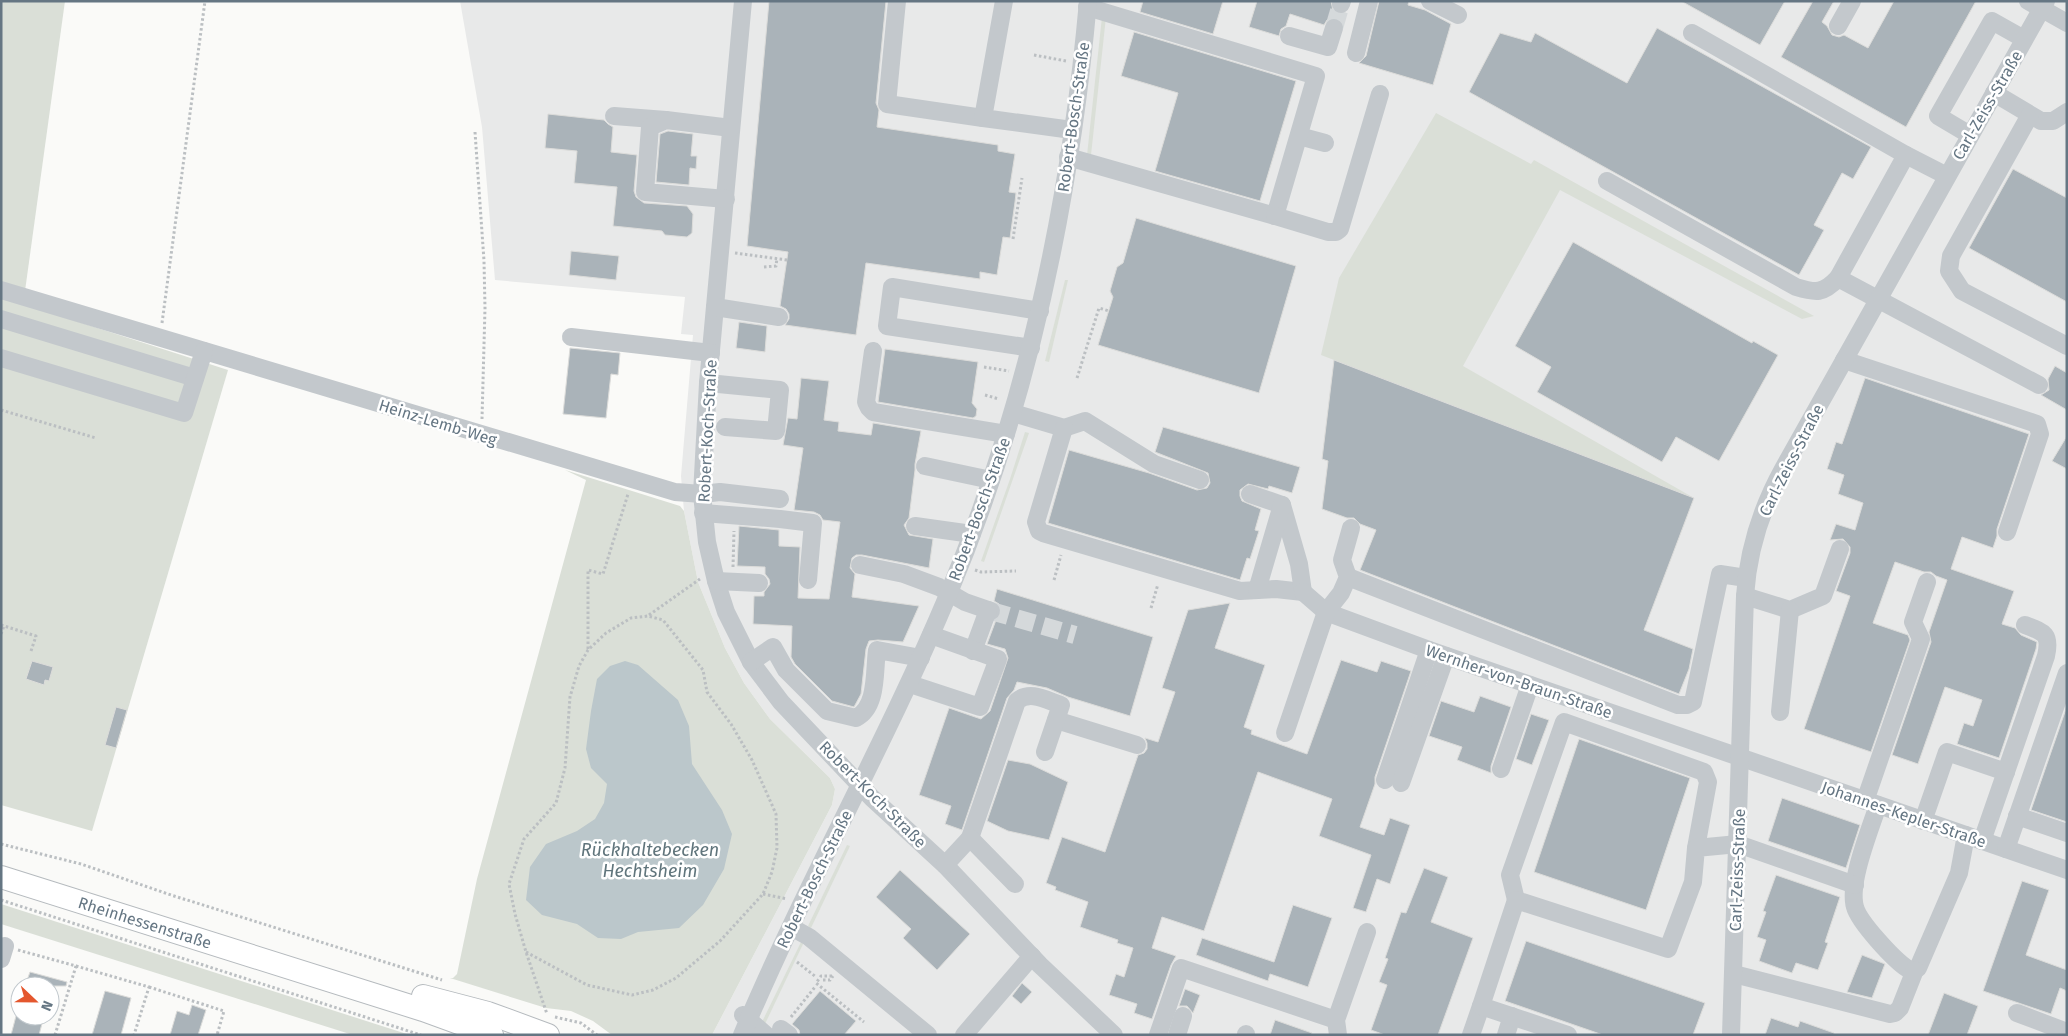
<svg xmlns="http://www.w3.org/2000/svg" width="2068" height="1036" font-family="'Fira Sans',sans-serif">
  <style>
    .built { fill: #e8e9e9 }
    .green { fill: #dadfd7 }
    .water { fill: #bbc7cb }
    .building { fill: #aab3b9; stroke: #dcdcda }
    .lines { fill: none; stroke-linecap: round; stroke-linejoin: round }
    .minor-tunnel { stroke: #d5d9db; stroke-width: 18; stroke-dasharray: 18 9; stroke-linecap: butt }
    .major-casing { stroke: #b5babe; stroke-width: 24 }
    .path { stroke: #bbbfc2; stroke-width: 3; stroke-dasharray: 2.5 2.5; stroke-linecap: butt }
    .minor { stroke: #c3c8cc; stroke-width: 18 }
    .major { stroke: #fff; stroke-width: 22 }
    .labels { text-anchor: middle; stroke-width: 5; stroke-linejoin: round; paint-order: stroke }
    .street-label { font-size: 16px; fill: #657683; stroke: #fff }
    .water-label { font-size: 18px; font-style: italic; fill: #60757c; stroke: #fff }
  </style>
  <rect width="100%" height="100%" fill="#fafaf8"/>
  <path class="built" d="M460 1H2067V1035H712L832 805 835 789 830 778 770 719 744 683 725 648 698 582 684 511 681 476 693 335 681 334 685 297 495 280 482 127Z"/>
  <g class="green">
    <path d="M1 1H65L25 291 1 284Z"/>
    <path d="M1102 17H1106L1091 155H1087Z"/>
    <path d="M1436 113 1531 164 1534 160 1814 316 1802 319 1560 190 1463 366 1694 498 1321 355 1339 278Z"/>
    <path d="M1065 280H1068L1049 362 1045 361Z"/>
    <path d="M1 297 228 370 92 831 1 805Z"/>
    <path d="M1025 432 1029 433 984 562 981 561 1010 479Z"/>
    <path d="M565 470 680 506 684 511 698 582 725 648 744 683 770 719 830 778 835 789 832 805 712 1035H612L593 1021 571 1011 546 1008 450 978H453L457 974 477 879 586 480Z"/>
    <path d="M847 845 850 846 811 928 808 926Z"/>
    <path d="M1 904 410 1035H353L1 924Z"/>
    <path d="M802 940 804 942 765 1024 762 1022Z"/>
  </g>
  <path class="water" d="M625 661 638 665 678 700 689 726 692 764 722 810 732 834 724 869 703 905 679 928 638 932 621 939 598 938 577 924 542 915 526 900 530 867 546 844 577 831 595 819 604 803 607 784 591 768 586 749 591 711 597 679 610 666Z"/>
  <g class="building">
    <path d="M769 1H886L876 103 879 110 877 127 998 145V151L1015 154 1009 192 1016 193 1015 202 1010 238 1003 237 997 275 980 272V279L866 263 856 335 785 325 789 319V314L786 309 780 306 788 252 747 246Z"/>
    <path d="M1143 1H1223L1213 34 1140 12Z"/>
    <path d="M1257 1H1331L1333 11 1338 14 1346 13 1343 23 1338 18H1332L1327 20 1324 25 1290 14 1286 26 1281 29 1279 36 1249 27Z"/>
    <path d="M1379 1H1409L1408 5 1425 10 1451 24 1433 85 1359 63 1366 56Z"/>
    <path d="M1681 1H1785L1760 45Z"/>
    <path d="M1813 1H1834L1822 22 1827 26 1832 35 1839 37 1844 35 1868 48 1894 1H1976L1906 127 1781 57Z"/>
    <path d="M1657 28 1871 147 1853 179 1842 173 1814 225 1824 230 1799 275 1469 92 1500 33 1531 42 1535 33 1627 83Z"/>
    <path d="M1134 32 1296 81 1260 201 1155 171 1178 93 1121 76Z"/>
    <path d="M548 114 604 120 608 124 613 127 611 152 637 155 634 191 636 197 644 203 687 206 693 214 692 233 687 237 665 235 662 231 613 226 617 187 574 183 577 151 545 148Z"/>
    <path d="M668 131 693 134 691 156H697L696 169 690 168 689 185 656 182 660 134Z"/>
    <path d="M2013 169 2067 198V302L1969 248Z"/>
    <path d="M1136 218 1296 266 1259 393 1098 345 1113 297 1110 291 1117 267 1123 263Z"/>
    <path d="M1573 242 1752 343 1753 341 1778 355 1719 461 1676 437 1662 462 1537 392 1551 367 1515 346Z"/>
    <path d="M571 251 619 256 616 280 569 275Z"/>
    <path d="M739 322 767 326 765 352 736 348Z"/>
    <path d="M570 348 620 353 618 375 611 374 606 418 563 414Z"/>
    <path d="M885 349 978 362 972 403 977 409 976 416 973 418 878 402Z"/>
    <path d="M1334 360 1694 498 1644 630 1693 649 1689 669 1679 694 1360 570 1376 530 1360 524 1354 518H1347L1322 509 1328 461 1322 459Z"/>
    <path d="M2055 366 2067 373V410L2041 395 2049 390 2048 379Z"/>
    <path d="M801 378 829 381 824 420 839 422 838 431 871 435 873 423 921 431 915 464V470L909 518 904 525 909 535 933 539 929 568 862 555H856L852 558 850 568 855 574 852 597 919 606 903 642 878 640 869 641 866 649 861 694 854 707 832 701 795 664 791 657 792 626 753 624 754 596H764V592L770 584 769 579 765 574V567L737 566 739 526 779 530V546L800 547 798 598 829 599 840 522 823 520 820 515 814 512 794 510 803 448 783 445 788 418 797 419Z"/>
    <path d="M1865 378 2029 434 1997 529V536L1993 548 1962 537 1951 569 2014 591 2002 624 2015 628 2021 635 2037 642 2036 649 1999 758 1957 744 1964 723 1973 726 1982 700 1945 687 1918 764 1892 755 1931 642 1929 632 1947 580 1936 576 1931 572H1924L1895 562 1873 623 1908 635 1910 640 1871 752 1804 729 1850 596 1836 591 1850 553V547L1843 539 1830 540 1836 524 1855 530 1863 503 1838 494 1844 475 1827 469 1836 442 1842 444Z"/>
    <path d="M1163 427 1300 467 1292 493 1269 486 1268 489 1248 484 1240 490V496L1242 501 1261 509 1255 530 1259 531 1250 559 1247 558 1240 580 1048 523 1069 450 1149 473 1197 490 1207 488 1210 483 1208 473 1155 452Z"/>
    <path d="M2067 436V469L2052 461Z"/>
    <path d="M997 589 1153 637 1130 716 1068 697 1047 688 1017 682 1014 690 1007 698 962 830 945 824 951 806 919 795 949 708 981 719 990 711 1008 658 1005 649 987 644 996 620 1001 614 999 604 994 601Z"/>
    <path d="M1230 603 1215 648 1265 665 1244 727 1252 730 1251 734 1307 754 1341 660 1377 672 1381 661 1411 671 1375 777V784L1360 827 1384 835 1390 818 1410 825 1390 884 1377 879 1366 912 1353 908 1371 855 1319 836 1332 799 1258 772 1204 931 1162 917 1152 948 1176 956 1171 965 1152 1019 1134 1013 1137 1004 1109 995 1116 974 1124 977 1133 948 1117 943 1118 940 1080 927 1088 902 1055 890 1056 887 1046 883 1062 837 1105 852 1138 755 1144 753 1147 749V743L1145 738 1158 742 1175 692 1162 688 1188 610Z"/>
    <path d="M32 661 53 667 49 681 45 680 44 685 26 679Z"/>
    <path d="M1480 696 1511 707 1491 766V773L1457 760 1462 747 1429 736 1441 701 1474 712Z"/>
    <path d="M2067 706V822L2031 810Z"/>
    <path d="M116 707 127 710 116 748 105 745Z"/>
    <path d="M1531 714 1549 720 1532 765 1516 759Z"/>
    <path d="M1579 739 1690 778 1646 910 1534 872Z"/>
    <path d="M1008 760 1030 764 1068 782 1049 840 1008 831 987 821Z"/>
    <path d="M1782 798 1860 825 1846 868 1768 841Z"/>
    <path d="M1424 868 1448 877 1431 922 1473 938 1438 1035H1385L1371 1030 1387 985 1379 982 1388 959 1385 958 1401 912 1406 913Z"/>
    <path d="M900 870 970 934 937 970 903 938 911 929 876 897Z"/>
    <path d="M1776 875 1840 897 1825 942 1828 943 1818 970 1796 963 1792 973 1759 961 1766 940 1757 937 1766 912 1763 911Z"/>
    <path d="M2022 881 2049 890 2026 955 2067 970V991L2060 988 2051 1014 1983 991Z"/>
    <path d="M1293 905 1332 918 1308 987 1270 974 1268 981 1196 955 1202 938 1274 962Z"/>
    <path d="M1526 941 1705 1003 1693 1035H1603L1505 1001Z"/>
    <path d="M1862 955 1885 964 1872 998 1847 992Z"/>
    <path d="M30 972 67 982 66 986H25Z"/>
    <path d="M1022 983 1032 992 1021 1004 1012 996Z"/>
    <path d="M1185 989 1200 995 1193 1013 1187 1006H1179Z"/>
    <path d="M105 991 131 998 121 1035H92Z"/>
    <path d="M820 991 856 1021 844 1035H800L799 1030 792 1024Z"/>
    <path d="M1944 993 1978 1006 1967 1035H1928Z"/>
    <path d="M192 1005 206 1010 198 1035H170L177 1011 189 1015Z"/>
    <path d="M16 1016H44L39 1035H11Z"/>
    <path d="M1771 1018 1798 1027 1800 1021 1834 1033V1035H1765Z"/>
    <path d="M1275 1020 1312 1033 1311 1035H1270Z"/>
  </g>
  <g class="lines">
    <g class="minor-tunnel">
      <path d="M1334 28 1341 4"/>
      <path d="M991 611 1075 635"/>
    </g>
    <g class="major-casing">
      <g id="major">
        <path id="s1" d="M1 877 423 1010 492 1035"/>
        <path d="M423 996 488 1013 548 1035"/>
      </g>
    </g>
    <g class="path">
      <path d="M1034 55 1066 61"/>
      <path d="M475 132 484 261 485 308 482 419"/>
      <path d="M1013 239 1022 178"/>
      <path d="M735 253 787 260"/>
      <path d="M764 267 776 266 777 258"/>
      <path d="M162 323 205 1"/>
      <path d="M984 367 1009 371"/>
      <path d="M1077 378 1099 308 1109 311"/>
      <path d="M985 395 999 399"/>
      <path d="M1 410 96 438"/>
      <path d="M733 567 734 531"/>
      <path d="M975 570 981 572 1016 571"/>
      <path d="M1054 580 1061 555"/>
      <path d="M1151 608 1158 584"/>
      <path d="M649 615 700 579"/>
      <path d="M1 625 36 636 31 651"/>
      <path d="M1 634 4 626"/>
      <path d="M588 649V570L603 574 628 494"/>
      <path d="M1 844 81 864 171 895 442 980"/>
      <path d="M763 894 787 899"/>
      <path d="M1 900 421 1035"/>
      <path d="M18 950 76 966 55 1035"/>
      <path d="M526 952 587 985 632 995 653 990 676 978 720 941 763 894 772 872 777 848 776 814 752 760 731 724 707 692 703 670 663 620 648 616 631 618 606 633 588 650 579 666 570 697 565 768 556 803 524 839 509 884 515 914 526 952 547 1014"/>
      <path d="M797 962 816 977"/>
      <path d="M76 966 149 987 134 1035"/>
      <path d="M832 976H821L816 983 864 1022"/>
      <path d="M823 980H830L833 976"/>
      <path d="M149 987 224 1011 217 1035"/>
      <path d="M555 1017 581 1023 597 1035"/>
      <path d="M791 1017 815 987"/>
    </g>
    <g class="minor">
      <path d="M743 1 708 383 702 494 707 542 716 581 726 612 751 662 781 702 872 798 945 865 1040 965 1114 1035"/>
      <path d="M897 1 887 104 983 118"/>
      <path d="M1004 1 983 118 1072 130"/>
      <path d="M1430 1 1458 15"/>
      <path d="M2028 1 2067 23"/>
      <path d="M1341 4 1342 1"/>
      <path d="M1838 26 1852 1"/>
      <path d="M1692 33 1906 155"/>
      <path d="M1289 36 1328 47 1334 28"/>
      <path d="M1356 53 1369 1"/>
      <path d="M1994 93 2041 121H2053L2067 112"/>
      <path d="M2030 115 1951 256 1949 271 1962 291 2067 346"/>
      <path d="M614 116 666 120"/>
      <path d="M1970 135 1938 116 1992 21 2024 39"/>
      <path d="M1299 136 1325 143"/>
      <path d="M1068 157 1275 216 1316 76 1087 7"/>
      <path d="M1607 181 1796 287C1816 293 1823 294 1838 278L2039 385"/>
      <path d="M726 199 645 192 650 127 666 120 731 128"/>
      <path d="M1275 216 1328 232H1336L1340 229 1380 94"/>
      <path d="M1838 278 1906 155 1947 176"/>
      <path d="M1 290 675 492 702 494 720 492 780 499"/>
      <path d="M715 307 779 317"/>
      <path d="M1 319 195 378"/>
      <path d="M571 337 711 353"/>
      <path d="M1031 348 887 326 892 287 1040 311"/>
      <path d="M873 351 866 402 869 408 873 412 1006 434"/>
      <path d="M1 358 184 413 204 351"/>
      <path d="M1844 360 2037 424 2040 434 2007 532"/>
      <path d="M708 383 780 390 776 431 725 427"/>
      <path d="M1013 413 1064 428 1085 421 1154 464 1200 480"/>
      <path d="M1064 428 1036 522 1039 531 1043 533 1240 591 1276 589 1303 592"/>
      <path d="M925 466 991 480"/>
      <path d="M1250 494 1282 505 1299 564 1303 592"/>
      <path d="M703 513 780 519 813 523 808 580"/>
      <path d="M915 526 972 534"/>
      <path d="M860 565 904 574 939 587 965 602 991 611"/>
      <path d="M1348 577 1678 705H1687L1693 702 1720 574 1746 578"/>
      <path d="M716 581 759 583"/>
      <path d="M1257 590 1282 505"/>
      <path d="M1303 592 1326 612 1429 650 2067 870"/>
      <path d="M1745 596 1790 610 1823 596 1840 549"/>
      <path d="M973 651 988 610"/>
      <path d="M751 662 773 647 786 670 827 711 856 718C878 707 874 671 877 650L921 658"/>
      <path d="M910 684 980 707 998 659 931 635"/>
      <path d="M1780 712 1790 610"/>
      <path d="M1056 720 1137 745"/>
      <path d="M1285 733 1326 612 1341 593 1348 577 1342 560 1351 528"/>
      <path d="M1501 769 1530 685"/>
      <path d="M1385 780 1429 650"/>
      <path d="M1401 783 1446 656"/>
      <path d="M1865 801 1921 639 1913 622 1927 582"/>
      <path d="M1878 805C1870 830 1848 883 1855 907 1859 922 1894 960 1908 969L1915 970 1918 968 1959 873 1966 835"/>
      <path d="M2017 816 2067 833"/>
      <path d="M1923 821 1947 752 2006 772"/>
      <path d="M970 838 1017 701C1030 690 1046 700 1061 705L1045 752"/>
      <path d="M1982 841 2046 656C2051 634 2044 632 2025 625"/>
      <path d="M2006 849 2067 673"/>
      <path d="M945 865 970 838 1015 884"/>
      <path d="M1516 900 1510 875 1564 722 1704 772 1708 782 1696 848"/>
      <path d="M791 927 809 937 928 1035"/>
      <path d="M1 959 5 946"/>
      <path d="M1734 974 1890 1014 1895 1013 1900 1008 1915 970"/>
      <path d="M2017 1013 2067 1032"/>
      <path d="M743 1015 766 1035"/>
      <path d="M781 1029 789 1035"/>
      <path d="M742 1035C805 885 885 745 948 595 1027 406 1070 205 1088 1"/>
      <path d="M964 1035 1032 956"/>
      <path d="M1158 1035 1181 968 1336 1020"/>
      <path d="M1177 1035 1183 1016"/>
      <path d="M1246 1035V1034"/>
      <path d="M1338 1035 1336 1020 1367 932"/>
      <path d="M1471 1035 1481 1006"/>
      <path d="M1506 1035 1512 1016"/>
      <path d="M1568 1035 1481 1006 1516 900 1668 949 1693 882 1696 848 1738 844 1855 885"/>
      <path d="M1731 1035 1745 596C1748 550 1761 509 1783 469L2046 1"/>
    </g>
    <use href="#major" class="major"/>
  </g>
  <g class="labels">
    <g class="street-label">
      <text transform="translate(1987 105) rotate(-60)" y="6">Carl-Zeiss-Straße</text>
      <text transform="translate(1073 117) rotate(-82)" y="6">Robert-Bosch-Straße</text>
      <text transform="translate(438 422) rotate(17)" y="6">Heinz-Lemb-Weg</text>
      <text transform="translate(707 431) rotate(-87)" y="6">Robert-Koch-Straße</text>
      <text transform="translate(1791 460) rotate(-63)" y="6">Carl-Zeiss-Straße</text>
      <text transform="translate(979 509) rotate(-70)" y="6">Robert-Bosch-Straße</text>
      <text transform="translate(1519 681) rotate(19)" y="6">Wernher-von-Braun-Straße</text>
      <text transform="translate(873 794) rotate(45)" y="6">Robert-Koch-Straße</text>
      <text transform="translate(1904 814) rotate(19)" y="6">Johannes-Kepler-Straße</text>
      <text transform="translate(1737 870) rotate(-88)" y="6">Carl-Zeiss-Straße</text>
      <text transform="translate(814 879) rotate(-64)" y="6">Robert-Bosch-Straße</text>
      <text dy="6" stroke="none"><textPath href="#s1" startOffset="151">Rheinhessenstraße</textPath></text>
    </g>
    <g class="water-label">
      <text x="650" y="856">Rückhaltebecken<tspan x="650" dy="21">Hechtsheim</tspan></text>
    </g>
  </g>
  <rect width="2068" height="1036" fill="none" stroke="#657683" stroke-width="5"/>
  <g transform="translate(35 1001) rotate(112)"><circle r="24" fill="#ffffff" stroke="#c1c8cd"/>
  <path d="M0-4L9 19L0 12L-9 19Z" fill="#e4572e"/>
  <text y="-8" font-size="14" font-weight="bold" text-anchor="middle" fill="#657683">N</text>
  </g>
</svg>
